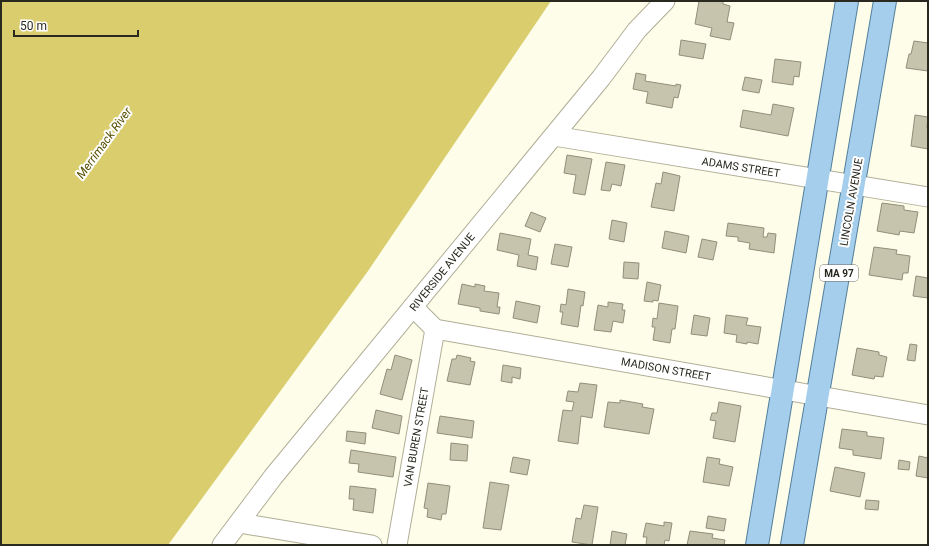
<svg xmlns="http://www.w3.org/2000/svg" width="929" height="546" font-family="Roboto,sans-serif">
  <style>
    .water { fill: #d9cd6e }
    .building { fill: #c6c4ad; stroke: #918f79 }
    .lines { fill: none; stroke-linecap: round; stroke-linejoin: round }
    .street-casing { stroke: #b0ae97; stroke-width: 21 }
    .primary-casing { stroke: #527f9b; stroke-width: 24 }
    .street { stroke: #fff; stroke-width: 19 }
    .primary { stroke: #a4ceeb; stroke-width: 22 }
    .labels { text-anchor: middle; stroke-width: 4; stroke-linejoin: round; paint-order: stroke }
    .shield { fill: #fff; stroke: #6a6963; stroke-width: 1 }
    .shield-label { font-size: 10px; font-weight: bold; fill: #2a2920 }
    .street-label { font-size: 11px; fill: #2a2920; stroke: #fff }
    .water-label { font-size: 12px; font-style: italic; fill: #574f00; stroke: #fff }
  </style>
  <rect width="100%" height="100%" fill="#fefde9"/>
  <path class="water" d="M1 1H551L368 271 168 545H1Z"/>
  <g class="building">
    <path d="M699 1H723V4L730 6 727 22 734 23 730 40 710 36 712 28 695 24Z"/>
    <path d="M681 40 706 44 703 59 679 55Z"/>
    <path d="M914 41 928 43V71L906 68 909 54H911Z"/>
    <path d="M775 59 801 62 799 77 794 76 793 85 772 82Z"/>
    <path d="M636 73 646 75 645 81 676 86V84L681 85 678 98 674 97 672 108 646 103 648 92 633 89Z"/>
    <path d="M745 77 762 80 759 93 742 90Z"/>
    <path d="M773 104 794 108 788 136 740 127 743 110 771 115Z"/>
    <path d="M915 115 928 117 927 128 928 129V149L911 146Z"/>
    <path d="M567 155 592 159 585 195 573 193 576 175 564 173Z"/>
    <path d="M606 162 625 165 621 186 612 184 610 191 601 190Z"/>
    <path d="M663 172 680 176 674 211 651 207 656 183 661 184Z"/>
    <path d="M882 203 904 206V210L918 212 914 233 900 231 899 235 877 231Z"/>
    <path d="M531 212 546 218 540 232 525 226Z"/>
    <path d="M612 220 627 223 624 242 609 239Z"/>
    <path d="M728 223 764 228 763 237H767L768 233 776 234 774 253 749 249 750 243 738 241V237L726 236Z"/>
    <path d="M665 231 689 236 686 253 662 248Z"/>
    <path d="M500 233 531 239 528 255 538 257 536 270 517 266 519 255 497 250Z"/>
    <path d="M702 239 717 242 713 260 698 257Z"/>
    <path d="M555 244 572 247 568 267 551 264Z"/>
    <path d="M874 247 897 250 896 254 910 256 908 273H903L902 280 869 275Z"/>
    <path d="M624 262 639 263 638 279 623 278Z"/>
    <path d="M916 276 928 278V298L913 296Z"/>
    <path d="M647 282 661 285 658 301 653 300V302L644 301Z"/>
    <path d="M462 284 475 287V284L485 286 484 291 499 293 497 307H500L499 314 480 311V308L458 304Z"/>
    <path d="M568 289 585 292 583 306 581 305 578 327 561 324 563 312H560L561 304 566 305Z"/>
    <path d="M516 301 540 306 537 323 513 318Z"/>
    <path d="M608 302 623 304 622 310H625L623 323 613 321 611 332 594 330 598 305 608 307Z"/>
    <path d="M659 303 678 306 675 329H672L670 343 653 340 655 327H652L653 318 657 319Z"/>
    <path d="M694 315 710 318 707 336 691 334Z"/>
    <path d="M726 315 748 318 746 325 761 327 758 344 747 342V344L736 342 737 335 724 333Z"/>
    <path d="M910 344 917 345 915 361 907 360Z"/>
    <path d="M857 348 879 352V355L887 357 883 377 875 376 874 379 852 375Z"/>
    <path d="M395 355 412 360 402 400 380 394 387 369 391 370Z"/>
    <path d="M457 355 471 358 470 361 475 362 470 385 447 381 452 359H456Z"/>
    <path d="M503 365 521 368 520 379 512 377V383L501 381Z"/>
    <path d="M580 383 597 385 592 418 581 416 578 444 558 441 563 410 572 411 574 402 566 401 568 391 578 392Z"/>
    <path d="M620 400 643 404 642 407 654 409 649 434 604 427 608 402 620 403Z"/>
    <path d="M719 402 741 406 735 442 713 438 716 421 710 420 712 413H717Z"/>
    <path d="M376 410 402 416 399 434 372 428Z"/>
    <path d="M440 416 474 421 472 438 437 433Z"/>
    <path d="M842 429 867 432V436L884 438 881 459 853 455V450L839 448Z"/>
    <path d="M347 431 366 433 365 444 346 441Z"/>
    <path d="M451 443 468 445 467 461 450 460Z"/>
    <path d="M351 450 396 457 393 477 358 472 359 464 349 463Z"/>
    <path d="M919 456 928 458V478L916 476Z"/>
    <path d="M513 457 530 460 527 475 510 472Z"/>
    <path d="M707 457 720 459 719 464 733 467 729 486 703 482Z"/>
    <path d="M899 460 910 462 909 470 898 469Z"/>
    <path d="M835 467 865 473 860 497 830 491Z"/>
    <path d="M490 482 509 485 501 530 483 528Z"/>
    <path d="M428 483 450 486 446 514H442L441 520 427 517 428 509 424 508Z"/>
    <path d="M350 486 376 489 373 513 353 510 354 499H349Z"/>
    <path d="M866 500 879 501 878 510 865 509Z"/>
    <path d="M584 505 598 507 592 545 572 542 576 518 581 519Z"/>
    <path d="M708 516 726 519 724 531 706 528Z"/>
    <path d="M664 522 672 523 669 541 665 540 664 545H646L647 537H643L646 523 664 526Z"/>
    <path d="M612 531 627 534 625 545H610Z"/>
    <path d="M690 531 713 534 712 538 725 540 724 545H687Z"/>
  </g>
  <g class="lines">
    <g class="street-casing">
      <g id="street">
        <path d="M554 136 928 197"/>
        <path d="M413 307 435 329 928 415"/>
        <path d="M239 523 372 545"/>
        <path d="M222 545 273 477 601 78 637 30 665 1"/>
        <path d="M397 545 435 329"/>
      </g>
    </g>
    <g class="primary-casing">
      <g id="primary">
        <path d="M757 545 847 1"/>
        <path d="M792 545 885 1"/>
      </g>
    </g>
    <use href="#street" class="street"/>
    <use href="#primary" class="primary"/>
  </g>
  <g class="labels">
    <rect class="shield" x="820" y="265" width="38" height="16" rx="3"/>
    <g class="shield-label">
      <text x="839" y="277">MA 97</text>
    </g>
    <g class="street-label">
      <text transform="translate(741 167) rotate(9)" y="4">ADAMS STREET</text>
      <text transform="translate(851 202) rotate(-80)" y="4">LINCOLN AVENUE</text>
      <text transform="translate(442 272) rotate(-51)" y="4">RIVERSIDE AVENUE</text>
      <text transform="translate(666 369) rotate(10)" y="4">MADISON STREET</text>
      <text transform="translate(416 437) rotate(-80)" y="4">VAN BUREN STREET</text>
    </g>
    <g class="water-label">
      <text transform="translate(104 143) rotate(-54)" y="4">Merrimack River</text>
    </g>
  </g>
  <rect width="929" height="546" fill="none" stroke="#2a2920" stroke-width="4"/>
  <path d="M14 30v6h124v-6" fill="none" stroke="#2a2920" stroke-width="2"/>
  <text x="20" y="30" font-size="12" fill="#2a2920" stroke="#ffffff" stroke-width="3" paint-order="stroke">50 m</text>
</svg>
